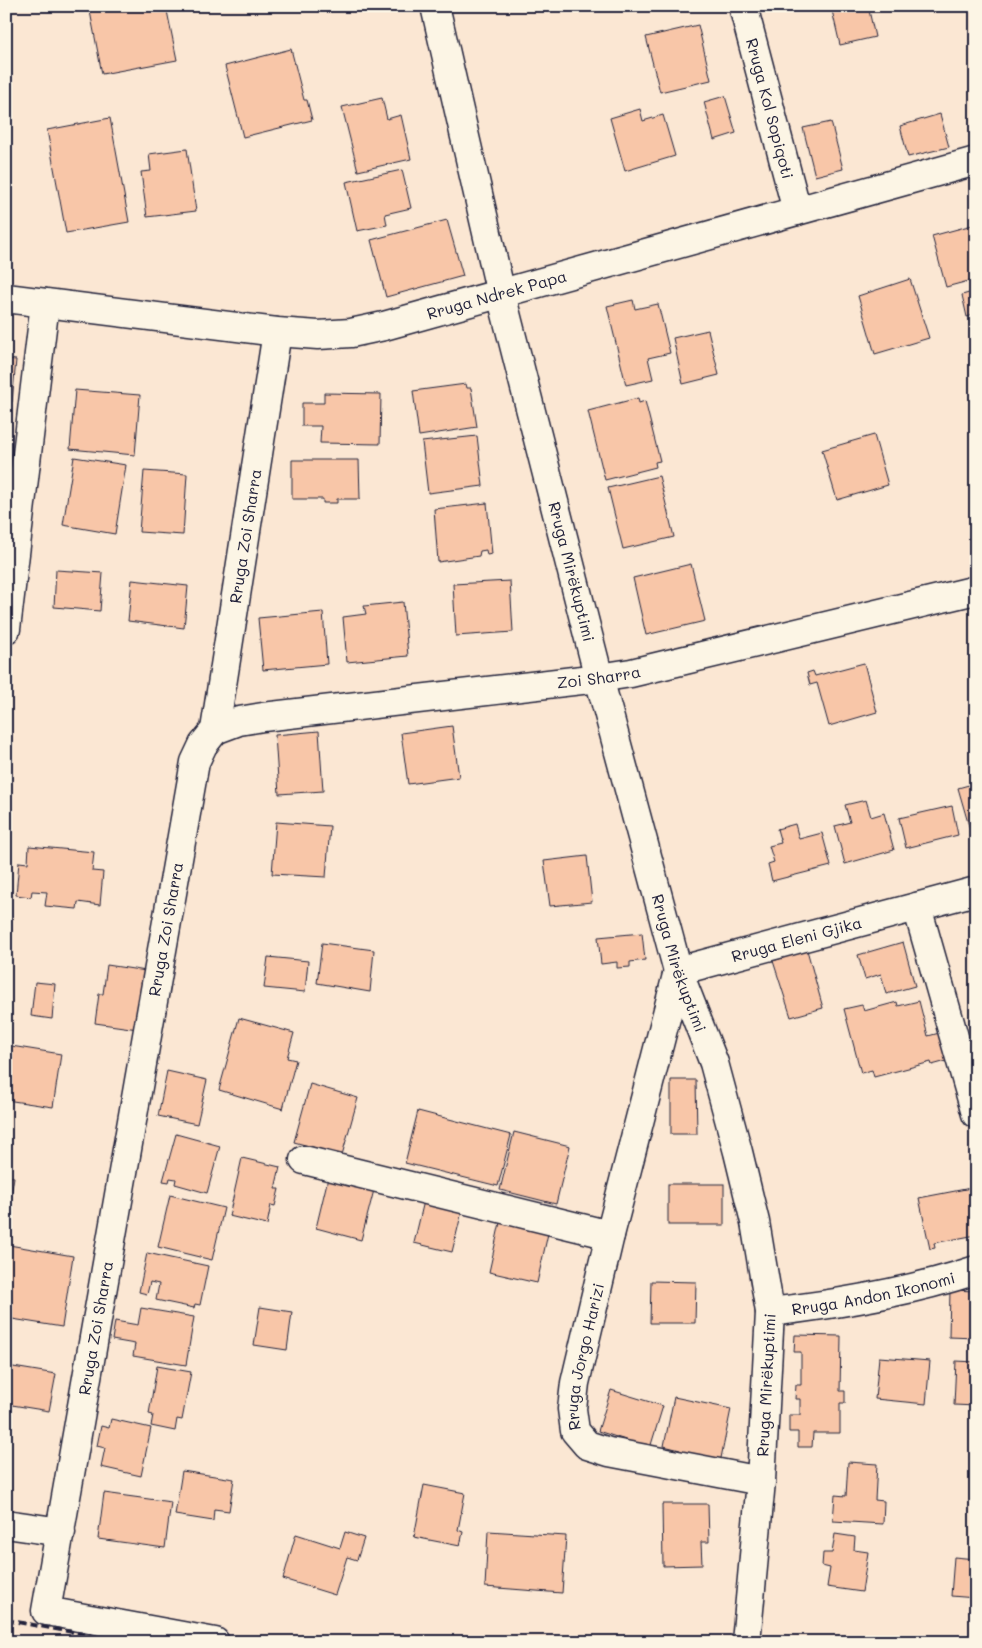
<svg xmlns="http://www.w3.org/2000/svg" width="982" height="1648" font-family="Mali,sans-serif">
  <style>
    .building { fill: #f8c6a8; stroke: #22223b }
    .lines { fill: none; stroke-linecap: round; stroke-linejoin: round }
    .minor-casing { stroke: #22223b; stroke-width: 31 }
    .minor { stroke: #fcf5e5; stroke-width: 28 }
    .rail { stroke: #22223b; stroke-width: 4; stroke-dasharray: 8 4; stroke-linecap: butt }
    .labels { text-anchor: middle; stroke-width: 4.5; stroke-linejoin: round; paint-order: stroke }
    .street-label { font-size: 16px; fill: #22223b; stroke: #fcf5e5 }
  </style>
  <rect width="100%" height="100%" fill="#fbe7d3"/>
  <filter id="ink" filterUnits="userSpaceOnUse"><feTurbulence type="fractalNoise" baseFrequency=".02" numOctaves="2"/><feDisplacementMap in="SourceGraphic" scale="10" xChannelSelector="R" yChannelSelector="G"/><feConvolveMatrix kernelMatrix="1 2 1 2 8 2 1 2 1" color-interpolation-filters="sRGB"/></filter>
  <g filter="url(#ink)">
    <g class="building">
      <path d="M89 6H166L177 60 102 74Z"/>
      <path d="M831 6H868L875 37 840 45Z"/>
      <path d="M698 25 711 80 660 92 646 37Z"/>
      <path d="M291 49 304 100H307L312 120 243 137 225 66Z"/>
      <path d="M725 96 736 133 714 140 704 102Z"/>
      <path d="M382 98 387 119 401 115 411 159 358 171 342 107Z"/>
      <path d="M640 109 643 121 663 115 675 156 625 171 610 118Z"/>
      <path d="M940 114 949 147 908 157 900 126Z"/>
      <path d="M110 118 129 222 66 233 47 130Z"/>
      <path d="M831 122 843 169 815 176 803 128Z"/>
      <path d="M187 149 196 211 147 217 141 172 151 171 149 154Z"/>
      <path d="M402 170 411 208 385 214 387 225 357 231 346 182Z"/>
      <path d="M447 220 463 276 386 297 371 240Z"/>
      <path d="M976 224V279L946 287 932 236Z"/>
      <path d="M910 279 929 338 875 354 858 296Z"/>
      <path d="M976 291V314L967 317 962 295Z"/>
      <path d="M633 300 635 309 658 304 670 353 648 358 653 379 626 385 607 306Z"/>
      <path d="M708 330 719 375 683 384 673 338Z"/>
      <path d="M6 359 16 360 12 402H6Z"/>
      <path d="M466 384 467 388H471L477 427 419 436 413 391Z"/>
      <path d="M75 390 140 395 135 455 70 449Z"/>
      <path d="M324 393 381 394 380 444 320 443 321 426H302V403H324Z"/>
      <path d="M638 398 639 403 645 401 660 461 655 462 656 467 605 480 588 411Z"/>
      <path d="M874 435 888 485 837 500 822 450Z"/>
      <path d="M477 436 483 486 428 493 422 442Z"/>
      <path d="M74 457 126 465 115 534 63 525Z"/>
      <path d="M292 460H359L360 499H337V503H323V499H292Z"/>
      <path d="M144 471 187 474 183 535 139 532Z"/>
      <path d="M659 476 674 537 623 549 608 488Z"/>
      <path d="M487 503 492 554 487 555 486 550 480 551 479 556 438 562 434 509Z"/>
      <path d="M691 564 705 621 646 635 633 578Z"/>
      <path d="M56 570 103 573 100 611 54 607Z"/>
      <path d="M132 580 188 586 184 628 128 621Z"/>
      <path d="M510 581 513 632 456 636 453 584Z"/>
      <path d="M403 602 408 656 347 662 343 617 366 614 364 606Z"/>
      <path d="M323 612 327 664 263 670 258 618Z"/>
      <path d="M864 663 877 712 829 726 817 683 810 685 807 673 813 671 815 676Z"/>
      <path d="M452 726 459 777 408 784 401 733Z"/>
      <path d="M319 731 323 791 279 794 275 735Z"/>
      <path d="M976 783V831L971 833 958 788Z"/>
      <path d="M866 800 871 817 884 813 894 850 845 864 835 826 850 822 845 805Z"/>
      <path d="M952 806 958 835 906 848 899 818Z"/>
      <path d="M276 822 330 826 326 877 272 874Z"/>
      <path d="M795 824 799 839 822 833 831 866 772 881 768 864 774 862 769 846 781 843 777 829Z"/>
      <path d="M29 846 94 852 92 871 103 872 100 905 78 902 77 909 45 906 47 892 32 891 31 897 16 895 19 862 28 863Z"/>
      <path d="M587 856 592 902 550 906 544 861Z"/>
      <path d="M642 933 645 960 630 962V967L617 968V962L601 964 598 937Z"/>
      <path d="M903 942 915 986 886 994 881 974 865 979 858 955Z"/>
      <path d="M322 943 374 950 370 992 317 983Z"/>
      <path d="M807 950 823 1008 791 1017 773 961Z"/>
      <path d="M268 957 308 961 305 992 264 988Z"/>
      <path d="M107 965 153 972 145 1030 95 1023 99 994H103Z"/>
      <path d="M35 982 55 984 52 1019 31 1016Z"/>
      <path d="M919 1001 928 1036 947 1031 954 1059 932 1065 931 1062 874 1077 872 1070 861 1073 844 1009 862 1005 864 1011 897 1002 898 1006Z"/>
      <path d="M239 1018 294 1033 287 1058 296 1060 283 1109 219 1090Z"/>
      <path d="M11 1046 61 1054 53 1107 6 1100V1080Z"/>
      <path d="M167 1071 207 1080 197 1124 158 1116Z"/>
      <path d="M671 1080H696L697 1134H671Z"/>
      <path d="M310 1084 358 1098 342 1155 294 1142Z"/>
      <path d="M418 1111 511 1135 498 1186 405 1163Z"/>
      <path d="M514 1132 570 1146 556 1204 500 1190Z"/>
      <path d="M176 1134 220 1146 207 1193 175 1184 176 1179 170 1178 169 1182 163 1181Z"/>
      <path d="M242 1158 280 1167 275 1189H279L275 1206 271 1205 267 1225 229 1216Z"/>
      <path d="M6 1176 14 1177 6 1225Z"/>
      <path d="M328 1178 374 1190 361 1240 316 1228Z"/>
      <rect x="668" y="1184" width="56" height="41"/>
      <path d="M976 1187V1235L934 1243 935 1248 930 1249 919 1198Z"/>
      <path d="M170 1195 224 1208 212 1260 158 1247Z"/>
      <path d="M424 1201 462 1211 452 1252 414 1243Z"/>
      <path d="M501 1218 549 1229 537 1283 489 1272Z"/>
      <path d="M9 1245 73 1256 62 1327 6 1318V1259Z"/>
      <path d="M147 1253 208 1266 200 1305 195 1304 194 1308 156 1300 159 1284 150 1282 147 1294 139 1292Z"/>
      <path d="M651 1281 696 1282 695 1323H650Z"/>
      <path d="M950 1290 976 1291V1338L949 1337Z"/>
      <path d="M260 1307 292 1312 287 1350 254 1345Z"/>
      <path d="M141 1308 194 1317 186 1365 133 1356 135 1344 112 1340 115 1321 138 1325Z"/>
      <path d="M795 1335 841 1336 840 1391H845V1403H840V1433H813L812 1447H798V1432H789V1415H800V1399H795L796 1385H801V1352H794Z"/>
      <path d="M879 1357 930 1361 926 1404 875 1399Z"/>
      <path d="M956 1361 976 1362V1406L954 1405Z"/>
      <path d="M7 1366 56 1374 49 1411 6 1404Z"/>
      <path d="M157 1366 191 1372 182 1420 177 1419 175 1431 151 1426 153 1415 149 1414Z"/>
      <path d="M611 1390 663 1406 650 1448 598 1431Z"/>
      <path d="M674 1397 731 1409 720 1463 678 1454 680 1450 664 1446Z"/>
      <path d="M111 1419 151 1428 141 1476 101 1467 105 1448 97 1446 101 1426 109 1428Z"/>
      <path d="M848 1462 877 1464 875 1500 884 1501 883 1524 833 1521 835 1495 846 1496Z"/>
      <path d="M182 1471 234 1479 229 1511 214 1509 213 1521 175 1515Z"/>
      <path d="M424 1485 465 1493 458 1530 463 1532 460 1546 414 1537Z"/>
      <path d="M104 1493 171 1502 165 1548 98 1539Z"/>
      <path d="M662 1504H708L709 1542H701L702 1565 663 1566Z"/>
      <path d="M488 1531 566 1536 562 1593 485 1587Z"/>
      <path d="M345 1532 364 1538 357 1560 347 1557 335 1595 283 1579 296 1534 340 1548Z"/>
      <path d="M835 1534 855 1537 854 1550 868 1552 862 1592 827 1587 830 1568 822 1566 823 1553H832Z"/>
      <path d="M954 1557 976 1559V1598L951 1596Z"/>
    </g>
    <g class="lines">
      <g class="minor-casing">
        <g id="minor">
          <path id="s1" d="M435 6 501 294 599 678 678 971 714 1063 738 1152 755 1222 770 1312 761 1481 746 1642"/>
          <path id="s2" d="M743 6 797 211"/>
          <path id="s3" d="M6 298 277 332 318 335 351 333 384 326 976 161"/>
          <path d="M6 629 45 303"/>
          <path id="s4" d="M215 730 239 721 263 717 599 678 631 673 976 590"/>
          <path d="M917 907 976 1114"/>
          <path d="M304 1160 610 1235"/>
          <path id="s5" d="M770 1312C839 1304 910 1292 976 1270"/>
          <path id="s6" d="M761 1481 609 1452 587 1445 575 1431 572 1409 575 1383 610 1235 678 971 976 891"/>
          <path d="M6 1524 61 1532"/>
          <path id="s7" d="M215 1642 46 1611 195 762 203 745 215 730 277 332"/>
        </g>
      </g>
      <use href="#minor" class="minor"/>
      <path class="rail" d="M6 1620 128 1642"/>
    </g>
  </g>
  <g class="labels">
    <g class="street-label">
      <text dy="6" stroke="none"><textPath href="#s2" startOffset="106">Rruga Kol Sopiqoti</textPath></text>
      <text dy="6" stroke="none"><textPath href="#s3" startOffset="498">Rruga Ndrek Papa</textPath></text>
      <text dy="6" stroke="none"><textPath href="#s7" startOffset="1268">Rruga Zoi Sharra</textPath></text>
      <text dy="6" stroke="none"><textPath href="#s1" startOffset="582">Rruga Mirëkuptimi</textPath></text>
      <text dy="6" stroke="none"><textPath href="#s4" startOffset="388">Zoi Sharra</textPath></text>
      <text dy="6" stroke="none"><textPath href="#s7" startOffset="864">Rruga Zoi Sharra</textPath></text>
      <text dy="6" stroke="none"><textPath href="#s6" startOffset="792">Rruga Eleni Gjika</textPath></text>
      <text dy="6" stroke="none"><textPath href="#s1" startOffset="988">Rruga Mirëkuptimi</textPath></text>
      <text dy="6" stroke="none"><textPath href="#s5" startOffset="105">Rruga Andon Ikonomi</textPath></text>
      <text dy="6" stroke="none"><textPath href="#s7" startOffset="459">Rruga Zoi Sharra</textPath></text>
      <text dy="6" stroke="none"><textPath href="#s6" startOffset="272">Rruga Jorgo Harizi</textPath></text>
      <text transform="translate(766 1385) rotate(-87)" y="6">Rruga Mirëkuptimi</text>
    </g>
  </g>
  <rect width="982" height="1648" fill="none" stroke="#fcf5e5" stroke-width="25"/>
  <rect x="12" y="12" width="957" height="1623" fill="none" stroke="#22223b" stroke-width="2" filter="url(#ink)"/>
</svg>
